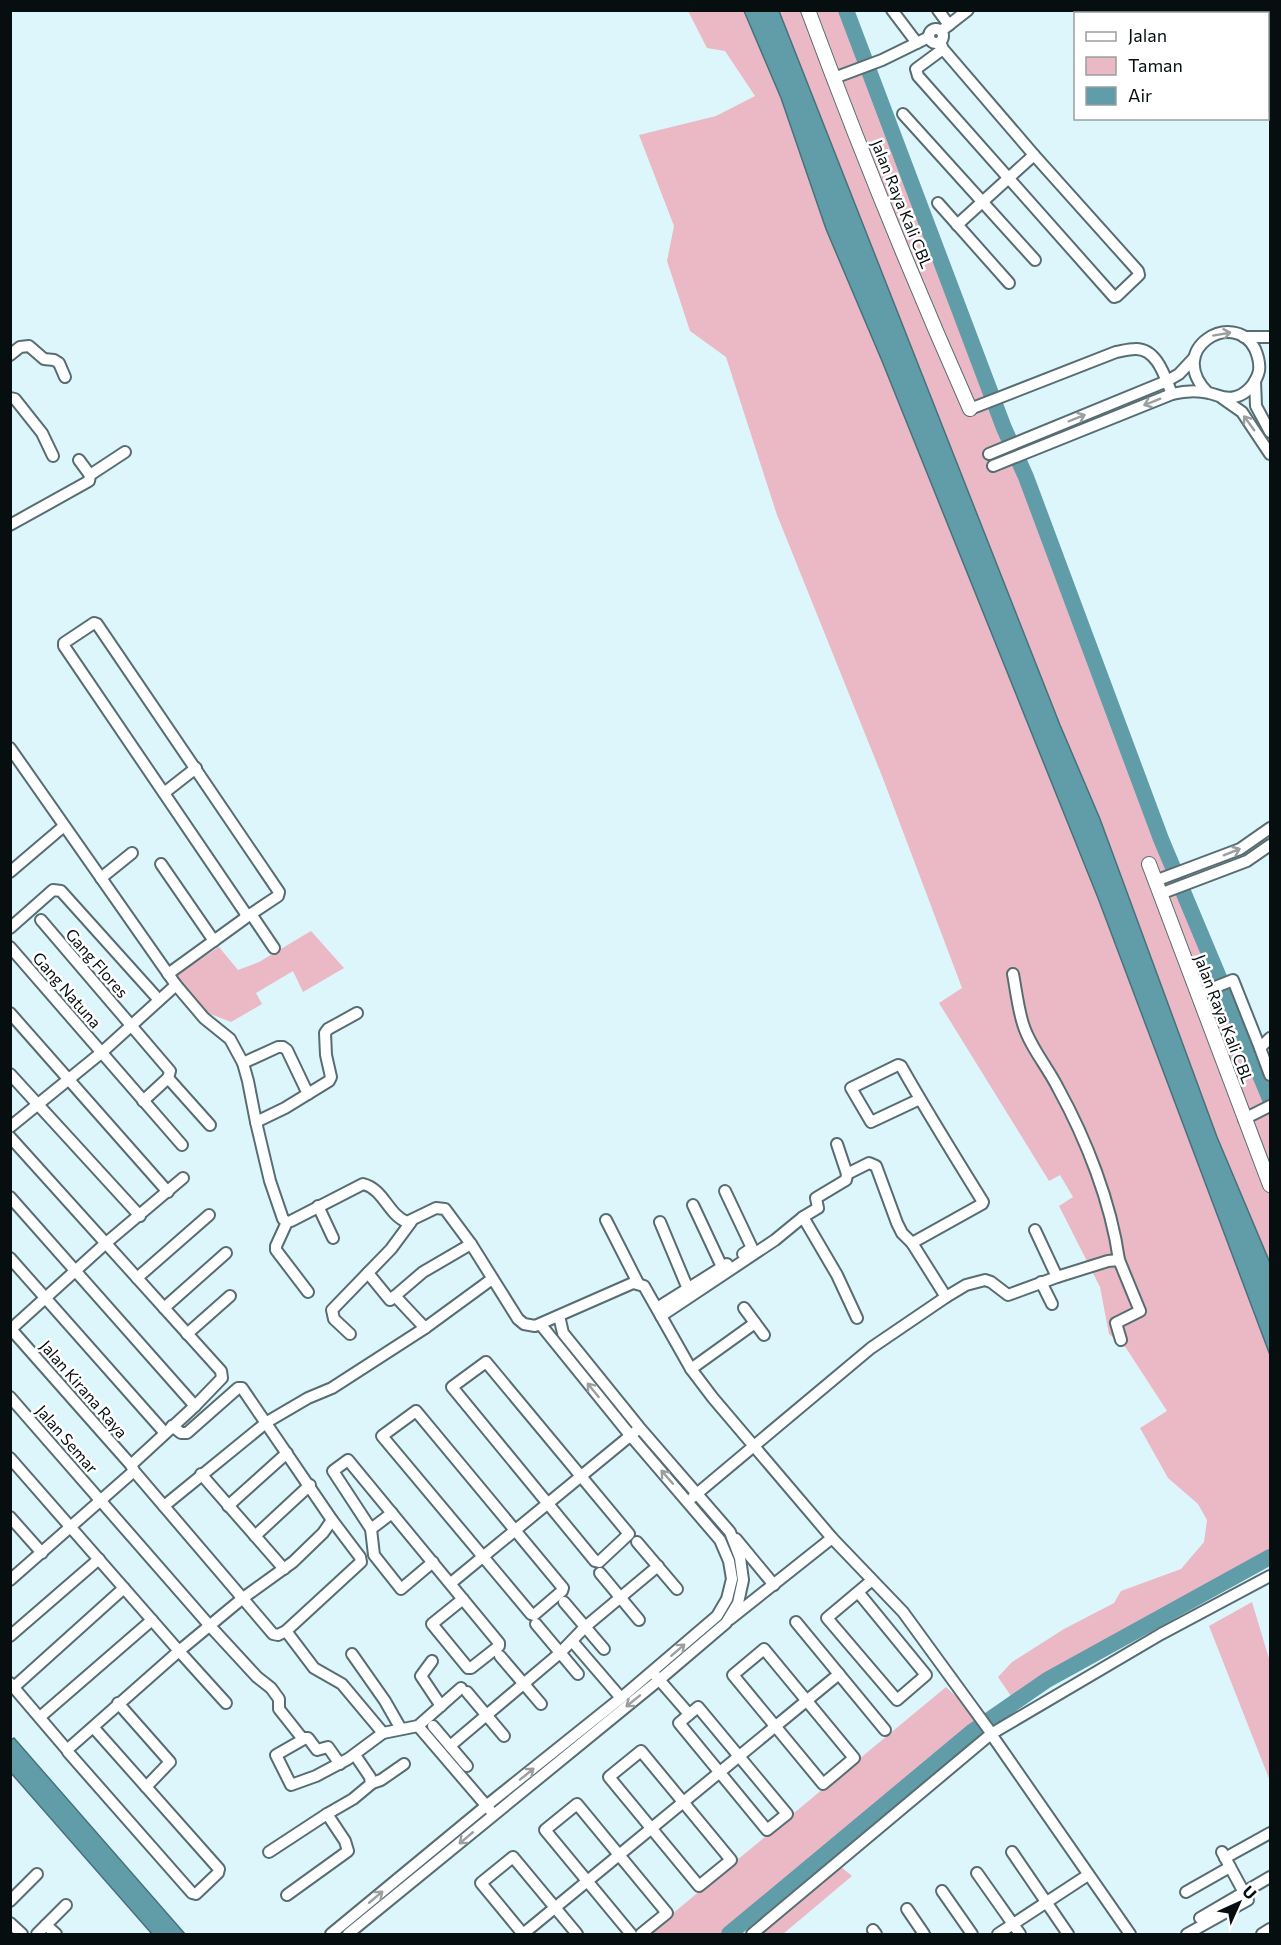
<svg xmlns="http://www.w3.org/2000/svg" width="1281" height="1945" font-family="Commissioner,sans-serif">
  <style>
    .green { fill: #eab9c5 }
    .water { fill: #619da9; stroke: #46727b; stroke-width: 1.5 }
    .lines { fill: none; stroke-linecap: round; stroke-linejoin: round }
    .river { stroke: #619da9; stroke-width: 16 }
    .minor-casing { stroke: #576d71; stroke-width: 14 }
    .major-casing { stroke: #576d71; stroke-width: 16 }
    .minor { stroke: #fff; stroke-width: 10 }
    .major { stroke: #fff; stroke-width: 14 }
    .oneway { stroke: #9b9f9f }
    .labels { text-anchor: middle; stroke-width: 5; stroke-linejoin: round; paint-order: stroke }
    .street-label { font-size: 16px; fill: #060e10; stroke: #fff }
  </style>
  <rect width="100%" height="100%" fill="#ddf6fc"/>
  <g class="green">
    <path d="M688 11H744L781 98 826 229 882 361 1098 898 1270 1355V1557L1047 1680 1015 1702 998 1677 1012 1662 1064 1629 1114 1603 1121 1591 1181 1569 1204 1542 1207 1520 1198 1504 1168 1478 1140 1428 1167 1411 1126 1348 1109 1334 1100 1287 1059 1206 1073 1197 1060 1175 1049 1181 939 1003 962 988 882 776 777 515 726 357 690 331 667 261 674 226 639 135 716 116 755 96 725 51 707 48Z"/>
    <path d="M779 11H840L1270 1116V1263L1217 1138 1100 819 1060 725Z"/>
    <path d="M311 931 344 968 303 992 293 971 256 993 262 1004 231 1022 208 1013 183 987 176 975 219 947 238 970 259 962Z"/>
    <path d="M1252 1602 1270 1662V1781L1209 1626Z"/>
    <path d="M946 1687 984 1723 730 1934H648Z"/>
    <path d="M835 1862 852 1876 783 1934H752Z"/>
  </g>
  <g class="water">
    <path d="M744 11H779L1060 725 1100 819 1217 1137 1270 1263V1355L1098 898 882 361 826 229 781 98Z"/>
    <path d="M14 1738 185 1934H152L11 1773V1740Z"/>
  </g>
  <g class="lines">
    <g class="river">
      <path d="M846 10 1004 428 1026 477 1161 839 1270 1099"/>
      <path d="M729 1934 973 1731 1047 1680 1270 1557"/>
    </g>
    <g class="minor-casing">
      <g id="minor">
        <path d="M892 10 917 43"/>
        <path d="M938 10 949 25"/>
        <circle cx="936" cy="36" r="7"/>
        <path d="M941 31 968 10"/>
        <path d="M940 42 943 49 1034 155 1138 271 1139 275 1117 296 1114 297 918 76 916 69 943 49"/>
        <path d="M834 78 882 60 929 37"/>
        <path d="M903 114 1035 260"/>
        <path d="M938 203 1009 283"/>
        <path d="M957 225 1034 155"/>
        <path d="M1244 337H1270"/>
        <path d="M10 355 20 347 29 346 44 359 54 360 59 363 65 377"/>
        <path d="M1255 381 1256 406 1270 432"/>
        <path d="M10 398 15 399 42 433 53 456"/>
        <path d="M1222 398 1242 412 1270 454"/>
        <path d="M970 409 1116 352C1122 351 1129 349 1135 349 1157 348 1165 377 1172 394"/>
        <path d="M989 454 1167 381 1179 374 1194 358"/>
        <path d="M993 466 1172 394C1184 391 1197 390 1209 393 1218 395 1225 400 1235 397 1247 394 1256 383 1259 371 1260 364 1258 356 1255 349 1234 308 1164 349 1208 393"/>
        <path d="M90 475 125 452"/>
        <path d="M10 525 89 481 90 475 79 460"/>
        <path d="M10 748 176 985 204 1018 230 1039 243 1063 248 1081 256 1122 270 1181 283 1219 287 1222 291 1221 363 1184C384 1189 388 1215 407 1222L436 1208 445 1209 471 1244 518 1319 524 1324 535 1326 633 1283 644 1286 691 1369 713 1398 832 1538 903 1612 989 1730 991 1734 752 1934"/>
        <path d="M164 793 196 768"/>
        <path d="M161 864 214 941"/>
        <path d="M10 872 64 826"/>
        <path d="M101 878 132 853"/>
        <path d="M1155 881 1240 849 1270 828"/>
        <path d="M1160 894 1247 861 1270 845"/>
        <path d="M251 914 274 948"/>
        <path d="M41 920 170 1071 168 1078 143 1101"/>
        <path d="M10 928 53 890 61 891 159 1000"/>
        <path d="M10 947 182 1145"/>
        <path d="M168 974 244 919 246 914 64 646V643L94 623 97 624 279 892 278 896 245 918"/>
        <path d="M1013 974C1016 990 1018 1008 1023 1024 1030 1047 1047 1066 1058 1088 1086 1139 1111 1202 1119 1260"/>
        <path d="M1198 994 1233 980 1260 1048"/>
        <path d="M10 1013 168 1192"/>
        <path d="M1270 1038 1260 1048 1270 1075"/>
        <path d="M243 1063 278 1047H283L287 1050 308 1094"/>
        <path d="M10 1074 140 1216"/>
        <path d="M168 1078 210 1125"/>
        <path d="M1244 1119 1270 1106"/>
        <path d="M256 1122 285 1108 329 1081 331 1077 326 1055 325 1033 328 1029 357 1013"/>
        <path d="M10 1127 101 1053 176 985"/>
        <path d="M10 1137 221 1371 222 1378 195 1406 131 1465"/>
        <path d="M837 1144 847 1174 869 1163 876 1166 897 1223 902 1233 912 1243 946 1297"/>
        <path d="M725 1191 752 1248 743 1254"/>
        <path d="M10 1197 195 1406"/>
        <path d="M693 1205 722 1267"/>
        <path d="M318 1206 333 1238"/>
        <path d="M803 1217 818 1208 816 1198 846 1180 847 1174"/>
        <path d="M606 1220 638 1283"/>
        <path d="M287 1222 276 1246V1250L308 1292"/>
        <path d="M660 1222 688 1289"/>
        <path d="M912 1243 982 1204 983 1202C955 1157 927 1112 901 1066L898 1065 851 1088 871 1122 920 1099"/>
        <path d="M10 1258 165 1433"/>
        <path d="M368 1273 390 1300 395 1296 425 1328"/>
        <path d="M1057 1277 1108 1261 1119 1260 1140 1311 1116 1323 1121 1340"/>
        <path d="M137 1278 209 1215"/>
        <path d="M1041 1282 1052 1304"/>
        <path d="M395 1296 423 1272 471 1244"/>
        <path d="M164 1308 226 1253"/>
        <path d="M657 1308 727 1264"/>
        <path d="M744 1308 764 1335"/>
        <path d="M661 1316 775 1240 803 1217 837 1275 857 1318"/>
        <path d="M10 1328 131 1465 134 1471 273 1634 278 1635 286 1631 361 1562 360 1557 332 1520"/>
        <path d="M10 1330 106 1243 183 1178"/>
        <path d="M187 1334 230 1296"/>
        <path d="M350 1334 334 1319 332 1310 391 1249 411 1222"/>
        <path d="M486 1362 629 1534 599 1562 595 1561 452 1387Z"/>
        <path d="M691 1369 755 1323"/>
        <path d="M10 1397 210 1626 257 1677 271 1688 279 1699V1709L302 1738H308L317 1750 328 1747 340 1764"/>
        <path d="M416 1411 563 1588 562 1591 534 1615 531 1614 382 1436Z"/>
        <path d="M10 1458 179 1651 243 1598 293 1562 323 1533 332 1520 242 1388H238L187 1433H181L172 1426"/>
        <path d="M201 1474 284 1569"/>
        <path d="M693 1497 871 1348 946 1297 966 1285 985 1280 991 1282 1008 1295 1057 1277 1035 1230"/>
        <path d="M164 1506 267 1422 308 1398 332 1388 425 1328 492 1279"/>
        <path d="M228 1506 287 1453"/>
        <path d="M10 1517 42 1553"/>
        <path d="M371 1529 392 1513"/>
        <path d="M255 1536 310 1485"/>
        <path d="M736 1539 774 1585"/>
        <path d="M637 1542 677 1589"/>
        <path d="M433 1562 401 1589 374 1555 371 1529 333 1471 348 1460 499 1643V1646L471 1668H468L432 1624 463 1599"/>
        <path d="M600 1573 639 1620"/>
        <path d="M10 1580 134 1471"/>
        <path d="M451 1583 636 1431"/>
        <path d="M858 1592 926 1675 897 1700 827 1618 871 1581"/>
        <path d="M564 1602 604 1649"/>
        <path d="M730 1619 832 1538"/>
        <path d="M796 1622 885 1730"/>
        <path d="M536 1624 578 1674"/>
        <path d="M286 1631 314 1668 342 1684 383 1733"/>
        <path d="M10 1636 99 1559"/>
        <path d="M572 1641 621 1698"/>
        <path d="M764 1649 854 1758 823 1784 733 1675Z"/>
        <path d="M352 1654 385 1701 401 1729"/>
        <path d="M500 1656 541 1704"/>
        <path d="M432 1661 421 1676 441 1706"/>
        <path d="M655 1675 689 1714"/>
        <path d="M10 1683 68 1751"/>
        <path d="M14 1687 124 1588"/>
        <path d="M467 1692 504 1736"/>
        <path d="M118 1703 170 1762 146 1787"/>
        <path d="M698 1707 787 1814 767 1830 679 1723Z"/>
        <path d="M40 1717 152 1620"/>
        <path d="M418 1726 490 1810"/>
        <path d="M433 1726 467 1766"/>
        <path d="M93 1727 219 1869 218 1873 196 1894 192 1893 68 1752V1749L179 1651 226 1703"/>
        <path d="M304 1739 276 1755 291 1785 316 1776 348 1759 383 1733 418 1726 461 1688"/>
        <path d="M450 1746 560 1653 585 1627 658 1566"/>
        <path d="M641 1751 731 1860 699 1886 609 1777Z"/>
        <path d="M372 1783 381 1780 404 1764"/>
        <path d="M269 1852 327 1814"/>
        <path d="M1012 1852 1068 1934"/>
        <path d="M1225 1858 1270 1833"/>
        <path d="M977 1873 1020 1934"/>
        <path d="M942 1891 972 1934"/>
        <path d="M1186 1892 1230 1867"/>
        <path d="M287 1895 348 1851 345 1841 327 1814 353 1799 371 1784 370 1777 355 1755"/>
        <path d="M10 1901 37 1874"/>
        <path d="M907 1909 924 1934"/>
        <path d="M1200 1918 1270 1877"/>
        <path d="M10 1923 22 1934"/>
        <path d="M46 1925 56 1934"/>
        <path d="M873 1930 876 1934"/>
        <path d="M37 1934 66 1905"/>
        <path d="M331 1934 486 1806 621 1698 717 1616 727 1599 732 1579 729 1561 720 1540 630 1435 541 1325"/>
        <path d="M348 1934 659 1680 726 1623 738 1603 743 1580 740 1558 730 1532 639 1427 563 1333 559 1316"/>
        <path d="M523 1934 839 1674"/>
        <path d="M523 1934 481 1883 513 1857 577 1934"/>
        <path d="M631 1934 545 1830 577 1804 667 1913 641 1934"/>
        <path d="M998 1934 1088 1875"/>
        <path d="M1130 1934 991 1734 1161 1634 1270 1576"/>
        <path d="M1187 1934 1248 1900 1222 1852"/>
        <path d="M1262 1934 1270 1929"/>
      </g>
    </g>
    <g class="major-casing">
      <g id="major">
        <path d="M808 10C858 145 912 278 970 409"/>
        <path d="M1149 864 1270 1185"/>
      </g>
    </g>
    <use href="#minor" class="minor"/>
    <use href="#major" class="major"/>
  </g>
  <defs><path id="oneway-shaft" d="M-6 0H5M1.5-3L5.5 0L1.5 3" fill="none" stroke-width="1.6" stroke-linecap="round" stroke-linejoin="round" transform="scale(1.5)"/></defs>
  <g class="oneway">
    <use href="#oneway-shaft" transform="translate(1222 334) rotate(-10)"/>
    <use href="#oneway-shaft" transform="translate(1152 402) rotate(158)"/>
    <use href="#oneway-shaft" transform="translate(1077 418) rotate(-22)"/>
    <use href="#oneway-shaft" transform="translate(1249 423) rotate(-126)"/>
    <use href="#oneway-shaft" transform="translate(1232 852) rotate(-22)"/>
    <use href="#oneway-shaft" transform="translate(593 1390) rotate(-129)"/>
    <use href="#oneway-shaft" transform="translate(667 1477) rotate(-131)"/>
    <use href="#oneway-shaft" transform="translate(678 1650) rotate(-41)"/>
    <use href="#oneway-shaft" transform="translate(633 1701) rotate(141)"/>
    <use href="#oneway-shaft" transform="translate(527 1774) rotate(-39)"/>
    <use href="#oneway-shaft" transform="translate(466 1838) rotate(140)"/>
    <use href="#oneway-shaft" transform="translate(376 1897) rotate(-40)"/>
  </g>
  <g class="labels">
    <g class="street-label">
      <text transform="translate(902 204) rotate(68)" y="6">Jalan Raya Kali CBL</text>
      <text transform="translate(97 963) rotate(49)" y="6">Gang Flores</text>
      <text transform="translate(67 990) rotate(49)" y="6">Gang Natuna</text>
      <text transform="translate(1224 1019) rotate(69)" y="6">Jalan Raya Kali CBL</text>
      <text transform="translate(84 1389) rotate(49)" y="6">Jalan Kirana Raya</text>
      <text transform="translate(67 1439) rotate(49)" y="6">Jalan Semar</text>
    </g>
  </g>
  <rect width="1281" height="1945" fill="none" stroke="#060e10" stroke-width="24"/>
  <rect x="1074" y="12" width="195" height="108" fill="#ffffff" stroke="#9b9f9f" stroke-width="1.5"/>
  <rect x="1086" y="32" width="30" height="9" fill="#ffffff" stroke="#9b9f9f" stroke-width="1.5"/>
  <text x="1128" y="42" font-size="18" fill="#060e10">Jalan</text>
  <rect x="1086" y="57" width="30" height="18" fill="#eab9c5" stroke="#9b9f9f" stroke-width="1.5"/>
  <text x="1128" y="72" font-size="18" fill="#060e10">Taman</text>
  <rect x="1086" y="87" width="30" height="18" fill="#619da9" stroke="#9b9f9f" stroke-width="1.5"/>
  <text x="1128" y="102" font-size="18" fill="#060e10">Air</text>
  <g transform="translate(1239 1903) rotate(45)" stroke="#ffffff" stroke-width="4.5" paint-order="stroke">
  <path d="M0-4.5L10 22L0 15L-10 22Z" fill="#060e10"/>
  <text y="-9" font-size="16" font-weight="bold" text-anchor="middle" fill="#060e10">U</text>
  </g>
</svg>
